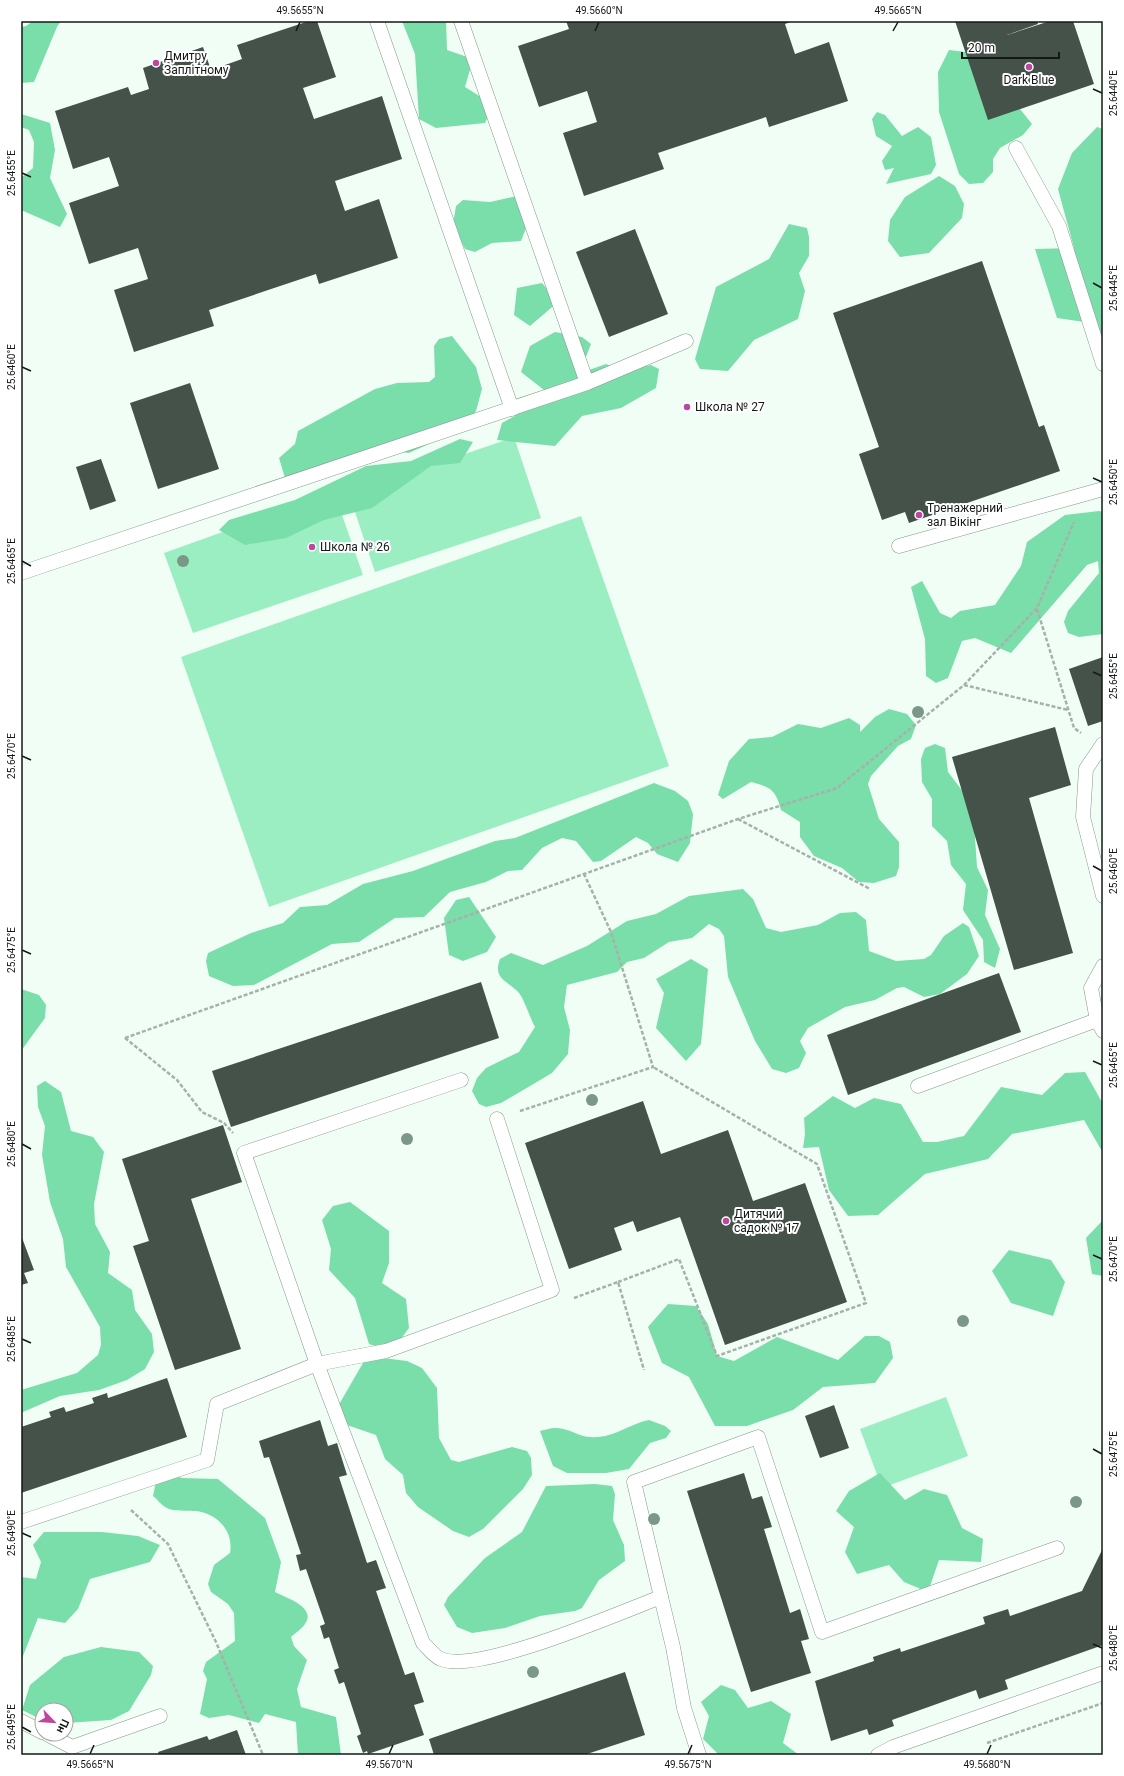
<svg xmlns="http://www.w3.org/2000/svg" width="1124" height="1776" font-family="Roboto,sans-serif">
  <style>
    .green { fill: #9beec1 }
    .forest { fill: #7adeaa }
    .building { fill: #445249 }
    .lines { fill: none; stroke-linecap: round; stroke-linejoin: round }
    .lane-casing { stroke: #87968d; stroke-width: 15 }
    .path { stroke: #a7b1ab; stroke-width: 2.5; stroke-dasharray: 4 2; stroke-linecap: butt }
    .lane { stroke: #fff; stroke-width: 14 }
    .tree { fill: #7a9788 }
    .ticks { fill: none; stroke: #131916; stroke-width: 1.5 }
    .poi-dot { fill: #bd479f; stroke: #fff; stroke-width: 1.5 }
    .labels { text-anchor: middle; stroke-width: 4; stroke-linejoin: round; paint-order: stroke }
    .poi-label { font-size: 12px; fill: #131916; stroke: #fff; text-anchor: start }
    .neatline { fill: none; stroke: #131916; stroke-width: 1.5 }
    .ticks-label { font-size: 10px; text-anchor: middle; fill: #131916 }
  </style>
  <rect width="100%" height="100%" fill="#f1fef6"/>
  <g class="green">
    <path d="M514 437 541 518 375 572 349 494Z"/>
    <path d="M334 492 363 575 193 633 164 553Z"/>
    <path d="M581 516 669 766 269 907 181 657Z"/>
    <path d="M946 1397 968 1456 882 1488 860 1429Z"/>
  </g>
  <g class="forest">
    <path d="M33 21H61L57 27 34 82 21 83V27L26 26Z"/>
    <path d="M402 21H446L447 50 473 59 465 87 481 97 489 114 485 123 436 128 419 119 415 54Z"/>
    <path d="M949 50 975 53 1032 124 1023 135 1000 148 993 159V172L983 183 969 184 959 174 939 112 938 72Z"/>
    <path d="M877 112 885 115 902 136 918 127 931 137 936 165 931 174 886 184 894 168 885 170 882 161 892 146 876 136 872 119Z"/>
    <path d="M21 114 50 123 55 150 50 178 67 214 60 227 21 210V178L33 168 34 142 29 130 21 127Z"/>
    <path d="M1097 127 1103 129V337L1091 323 1057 318 1035 249 1074 248 1058 189 1072 153Z"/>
    <path d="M939 176 955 186 964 204 962 218 929 253 900 257 888 241 890 220 905 197Z"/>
    <path d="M517 196 532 213 521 241 492 243 475 252 465 249 453 224 456 206 463 200 490 202Z"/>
    <path d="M789 224 807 228 809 237V256L799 273 805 291 798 319 754 340 728 371 700 369 695 359 716 287 769 259Z"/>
    <path d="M542 283 558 302 530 326 514 315 517 288Z"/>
    <path d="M555 332 582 337 591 344 584 362 589 370 606 364 623 371 651 365 659 369 656 388 621 408 582 416 555 446 497 440 502 423 534 405 544 390 521 372 530 346Z"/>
    <path d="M452 336 476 367 482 389 476 411 462 429 409 453 401 452 285 478 279 458 295 444 298 431 375 389 397 383 429 382 435 377 434 346 439 339Z"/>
    <path d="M460 439 473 442 460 463 431 466 372 508 324 520 286 538 245 545 219 530 229 520 295 500 366 466 411 461Z"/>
    <path d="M1099 511 1103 512V634L1079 637 1068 633 1064 622 1068 611 1099 573 1098 561 1087 565 1011 653 975 638 962 641 948 678 936 683 926 676 925 639 911 587 922 581 940 613 951 618 960 611 995 605 1021 566 1027 542 1065 515Z"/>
    <path d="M889 709 907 714 916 725 911 739 898 746 871 776 868 784 879 819 899 842V867L896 876 874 883 859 882 842 868 814 856 800 837V822L781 810C776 790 771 787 751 782L723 799 718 795 729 761 749 739 772 737 798 724 821 728 849 718 860 725V732L875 717Z"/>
    <path d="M935 744 945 748 948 772 964 793 974 823 977 867 988 890 985 915 1000 949 995 968 984 962 983 940 963 910 966 884 951 865 947 841 932 826V799L922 782 921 759 925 748Z"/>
    <path d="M654 783 675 791 688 801 693 814 690 843 678 862 657 854 648 843 636 837 601 861 593 862 576 841 562 838 542 848 522 870 508 871 486 882 450 892 424 917 395 918 359 942 332 944 254 985 233 986 209 976 206 961 208 953 251 933 283 923 300 907 327 905 363 884 413 871 495 841 515 838Z"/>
    <path d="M743 889 753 899 766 928 781 932 818 925 840 913 856 912 866 920 869 951 896 961 924 959 931 955 944 936 963 923 969 927 979 956 967 974 940 994 924 997 904 987 897 988 875 1000 845 1007 808 1028 800 1041 806 1053 799 1068 786 1073 772 1069 755 1041 728 977 724 936 719 929 709 924 692 938 669 942 644 958 627 962 617 972 567 985 564 1007 570 1030 568 1054 552 1073 501 1103 486 1107 479 1104 472 1091 477 1078 486 1068 519 1052 535 1027C530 1018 525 1001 519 993 509 981 492 980 500 959L511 953 543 965 587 946 627 921 656 914 689 896Z"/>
    <path d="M469 897 496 937 487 952 463 961 449 955 444 918 456 900Z"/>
    <path d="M691 959 708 969 701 1044 686 1061 656 1028 664 993 656 979Z"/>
    <path d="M21 989 39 995 46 1005 45 1018 21 1051Z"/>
    <path d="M1085 1072 1103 1104V1153L1084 1120 1012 1134 988 1159 925 1174 878 1215 848 1216 829 1190 819 1147 803 1148 805 1134 804 1118 833 1096 855 1108 874 1098 901 1104 923 1142H937L964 1136 1001 1087 1042 1095 1065 1073Z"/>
    <path d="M45 1081 61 1092 71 1131 93 1137 104 1152 94 1204 95 1224 110 1252 108 1273 132 1290 135 1310 152 1334 154 1352 145 1369 127 1380 99 1390 60 1396 23 1412 21 1411V1390L77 1373 98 1355 101 1345 100 1327 66 1267 63 1239 50 1202 42 1155 45 1126 38 1107 37 1086Z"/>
    <path d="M350 1202 389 1231V1263L382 1283 406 1299 409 1328 398 1343 378 1347 369 1344 355 1298 329 1270 331 1249 322 1220 333 1206Z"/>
    <path d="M1103 1220V1276L1092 1274 1086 1238Z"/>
    <path d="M1009 1250 1051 1260 1065 1282 1053 1316 1011 1303 992 1271Z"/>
    <path d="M668 1304 696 1306 708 1324 717 1356 734 1361 777 1337 838 1360 865 1336H879L890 1342 893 1358 875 1383 823 1387 793 1410 747 1426H715L689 1377 662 1363 648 1327Z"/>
    <path d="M367 1356 407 1361 422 1368 437 1388 439 1438 451 1460 459 1462 512 1447 527 1451 531 1458 532 1475 523 1489 483 1529 469 1537 453 1531 418 1507 406 1493 403 1475 385 1459 376 1435 344 1424 337 1408Z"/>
    <path d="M649 1420 665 1426 671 1431 666 1438 650 1443 629 1469 606 1473H567L553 1466 540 1431C545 1430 550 1428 555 1428 567 1427 579 1437 591 1437 612 1439 629 1424 649 1420Z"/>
    <path d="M165 1472 182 1478 218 1479 265 1518 281 1562 275 1592C286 1598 317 1607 305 1624 302 1629 295 1633 291 1637L294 1646 307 1660 297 1689 301 1707 336 1717 341 1755H298L296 1722 265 1714 259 1723 229 1715 209 1718 200 1714 207 1679 203 1671 206 1662 235 1641 234 1613 228 1604 211 1592 208 1584 214 1565 230 1553C234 1531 217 1513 195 1511 187 1510 174 1512 167 1508 162 1506 157 1499 153 1496L157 1477Z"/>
    <path d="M880 1473 905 1500 924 1489 947 1495 962 1528 983 1539 981 1562 939 1560 928 1592 904 1582 889 1565 857 1574 845 1552 854 1527 836 1511 849 1491Z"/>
    <path d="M595 1484 612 1486 615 1494 613 1520 624 1545 625 1561 599 1580 582 1608 575 1611 540 1616 505 1628 472 1633 457 1627 444 1605 448 1597 485 1558 522 1532 546 1486Z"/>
    <path d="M44 1532H102L138 1536 160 1545 150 1562 90 1579 78 1609 65 1623 38 1618 21 1661V1577L36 1579 41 1562 33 1545Z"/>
    <path d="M101 1647 139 1652 153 1666 151 1675 129 1711 111 1720 66 1723V1710H42V1720L22 1710 30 1685 64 1657Z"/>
    <path d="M721 1685 735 1690 748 1708 771 1701 791 1714 783 1743 799 1755H719L703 1739 709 1716 701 1702Z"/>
  </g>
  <g class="building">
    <path d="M309 21H317L336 77 303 88 314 119 382 96 402 159 335 181 345 211 379 199 398 258 319 284 316 274 209 310 214 326 134 352 114 290 148 279 138 248 89 264 69 203 119 186 109 157 73 169 55 111 128 87 131 95 149 89 143 68 203 47 211 70 242 59 237 45Z"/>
    <path d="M566 21H793L785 24 795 54 829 42 848 101 769 127 766 117 658 153 664 169 584 196 563 133 597 122 587 91 539 107 518 46 569 29Z"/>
    <path d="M955 21H1037L1038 24 1007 35 1050 21H1073L1094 84 988 120Z"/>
    <path d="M635 229 668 314 609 337 576 252Z"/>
    <path d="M982 261 1039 427 1044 425 1060 471 909 523 905 512 882 520 859 454 879 447 833 313Z"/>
    <path d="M190 383 219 469 158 489 130 403Z"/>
    <path d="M101 459 116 501 90 510 76 467Z"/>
    <path d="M1103 657V721L1088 726 1069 669Z"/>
    <path d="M1055 727 1071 785 1029 798 1073 953 1014 970 952 757Z"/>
    <path d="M999 973 1021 1032 848 1095 827 1035Z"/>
    <path d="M481 982 499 1038 231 1127 212 1071Z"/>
    <path d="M643 1101 661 1154 728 1130 753 1201 805 1183 847 1302 725 1345 680 1217 637 1232 633 1221 614 1228 622 1250 569 1269 525 1143Z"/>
    <path d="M223 1125 242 1182 191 1199 241 1349 175 1370 133 1246 149 1241 122 1159Z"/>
    <path d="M21 1235 34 1270 24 1273 28 1283 21 1285Z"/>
    <path d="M167 1378 187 1437 21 1493V1427L51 1417 49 1412 64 1407 66 1412 94 1403 92 1398 107 1393 108 1398Z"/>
    <path d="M834 1405 849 1448 820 1458 805 1416Z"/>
    <path d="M320 1420 328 1446 337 1443 347 1475 339 1477 367 1563 376 1560 386 1588 376 1591 405 1675 414 1672 424 1702 414 1705 424 1735 368 1754 367 1751 363 1753 357 1736 361 1734 344 1682 339 1684 334 1670 339 1668 329 1637 324 1639 320 1626 325 1624 306 1569 300 1571 296 1555 301 1554 269 1457 264 1458 259 1441Z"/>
    <path d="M744 1473 752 1499 762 1496 772 1527 764 1529 790 1613 800 1609 809 1639 801 1641 811 1673 751 1692 687 1491Z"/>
    <path d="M1103 1548V1645L1005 1680 1008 1689 979 1699 976 1690 892 1720 894 1726 869 1735 867 1729 831 1741 815 1681 874 1661 873 1657 900 1648 901 1652 985 1624 983 1617 1008 1609 1010 1616 1082 1591Z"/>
    <path d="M625 1672 645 1735 584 1755H434L429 1739Z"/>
    <path d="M237 1730 246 1755H159L158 1752 207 1736 209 1740Z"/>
  </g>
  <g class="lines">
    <g class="lane-casing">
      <g id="lane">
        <path d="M377 21 512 409"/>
        <path d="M461 21 587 383"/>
        <path d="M1016 148 1059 226 1103 364"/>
        <path d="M899 546 1103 489"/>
        <path d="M21 573 587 383 686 341"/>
        <path d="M1103 744 1086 769 1083 817 1103 896"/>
        <path d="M1103 966 1091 988 1097 1020 1103 1031"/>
        <path d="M461 1080 244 1153 317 1364 386 1351 552 1290 497 1119"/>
        <path d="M918 1086 1097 1020"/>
        <path d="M21 1522 207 1460 217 1404 317 1364 423 1643C428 1648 435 1657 441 1659 477 1675 621 1612 661 1597L673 1647 684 1708 699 1755"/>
        <path d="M661 1597 634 1482 758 1437 822 1632 1057 1548"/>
        <path d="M21 1721 42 1732"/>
        <path d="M47 1734 72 1747 160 1716"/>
        <path d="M878 1755 893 1747 1103 1673"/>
      </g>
    </g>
    <g class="path">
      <path d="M1037 609 1074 728 1081 733"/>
      <path d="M964 685 1068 710"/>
      <path d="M738 819 870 889"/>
      <path d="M125 1038 738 819 837 788 964 685 1037 608 1074 522"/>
      <path d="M125 1038 177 1080 202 1112 224 1123 233 1133"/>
      <path d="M520 1111 653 1067 611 932 584 874"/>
      <path d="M618 1282 679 1259 717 1356 866 1303 817 1164 653 1067"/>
      <path d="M574 1298 618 1282 644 1370"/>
      <path d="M131 1510 168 1544 216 1642 263 1755"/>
      <path d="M987 1743 1103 1703"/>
    </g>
    <use href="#lane" class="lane"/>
  </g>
  <g class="tree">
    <circle cx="183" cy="561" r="6"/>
    <circle cx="918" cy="712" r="6"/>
    <circle cx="592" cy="1100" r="6"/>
    <circle cx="407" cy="1139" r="6"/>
    <circle cx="963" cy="1321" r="6"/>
    <circle cx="1076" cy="1502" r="6"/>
    <circle cx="654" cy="1519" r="6"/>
    <circle cx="533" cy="1672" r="6"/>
  </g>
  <path class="ticks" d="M296 31 300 22M595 31 599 22M893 31 898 22M1093 89 1102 93M22 173 31 177M1093 283 1102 288M22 367 31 371M1093 478 1102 482M22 561 31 566M1093 672 1102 676M22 756 31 760M1093 866 1102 871M22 950 31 954M1093 1061 1102 1065M22 1144 31 1149M1093 1255 1102 1259M22 1339 31 1343M1093 1449 1102 1454M22 1533 31 1537M1093 1644 1102 1648M22 1727 31 1732M90 1754 94 1745M389 1754 393 1745M688 1754 692 1745M987 1754 991 1745"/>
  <g class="poi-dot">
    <circle cx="156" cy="63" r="4"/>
    <circle cx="1029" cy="67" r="4"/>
    <circle cx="687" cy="407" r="4"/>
    <circle cx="919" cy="515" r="4"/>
    <circle cx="312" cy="547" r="4"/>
    <circle cx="726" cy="1221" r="4"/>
  </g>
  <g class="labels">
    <g class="poi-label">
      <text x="164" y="60">Дмитру<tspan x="164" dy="14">Заплітному</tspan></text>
      <text x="1029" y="84" text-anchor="middle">Dark Blue</text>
      <text x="695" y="411">Школа № 27</text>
      <text x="927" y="512">Тренажерний<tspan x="927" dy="14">зал Вікінг</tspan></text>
      <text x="320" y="551">Школа № 26</text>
      <text x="734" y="1218">Дитячий<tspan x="734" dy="14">садок № 17</tspan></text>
    </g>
  </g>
  <rect width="1124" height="1776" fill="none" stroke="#ffffff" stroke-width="44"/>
  <g transform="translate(54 1722) rotate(115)"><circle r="19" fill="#ffffff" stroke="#a1a3a2"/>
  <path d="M0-3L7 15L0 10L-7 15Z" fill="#bd479f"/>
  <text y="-6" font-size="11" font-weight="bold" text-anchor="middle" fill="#131916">Пн</text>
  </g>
  <path d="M962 52v6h97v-6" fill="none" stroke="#131916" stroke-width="2"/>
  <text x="968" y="52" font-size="12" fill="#131916" stroke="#ffffff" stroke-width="3" paint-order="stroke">20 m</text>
  <rect x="22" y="22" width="1080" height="1732" class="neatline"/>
  <g class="ticks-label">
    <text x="300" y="14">49.5655°N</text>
    <text x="599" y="14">49.5660°N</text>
    <text x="898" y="14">49.5665°N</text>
    <text transform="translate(1113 93) rotate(-90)" y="4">25.6440°E</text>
    <text transform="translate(11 173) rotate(-90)" y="4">25.6455°E</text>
    <text transform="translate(1113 288) rotate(-90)" y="4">25.6445°E</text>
    <text transform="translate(11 367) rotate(-90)" y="4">25.6460°E</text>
    <text transform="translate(1113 482) rotate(-90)" y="4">25.6450°E</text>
    <text transform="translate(11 561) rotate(-90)" y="4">25.6465°E</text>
    <text transform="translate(1113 676) rotate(-90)" y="4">25.6455°E</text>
    <text transform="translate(11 756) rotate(-90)" y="4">25.6470°E</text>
    <text transform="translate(1113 871) rotate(-90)" y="4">25.6460°E</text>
    <text transform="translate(11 950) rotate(-90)" y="4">25.6475°E</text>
    <text transform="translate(1113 1065) rotate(-90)" y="4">25.6465°E</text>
    <text transform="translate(11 1144) rotate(-90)" y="4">25.6480°E</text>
    <text transform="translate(1113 1259) rotate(-90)" y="4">25.6470°E</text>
    <text transform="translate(11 1339) rotate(-90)" y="4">25.6485°E</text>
    <text transform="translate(1113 1454) rotate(-90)" y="4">25.6475°E</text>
    <text transform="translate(11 1533) rotate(-90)" y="4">25.6490°E</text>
    <text transform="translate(1113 1648) rotate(-90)" y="4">25.6480°E</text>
    <text transform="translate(11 1727) rotate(-90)" y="4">25.6495°E</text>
    <text x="90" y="1768">49.5665°N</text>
    <text x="389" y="1768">49.5670°N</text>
    <text x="688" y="1768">49.5675°N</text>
    <text x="987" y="1768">49.5680°N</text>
  </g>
</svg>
